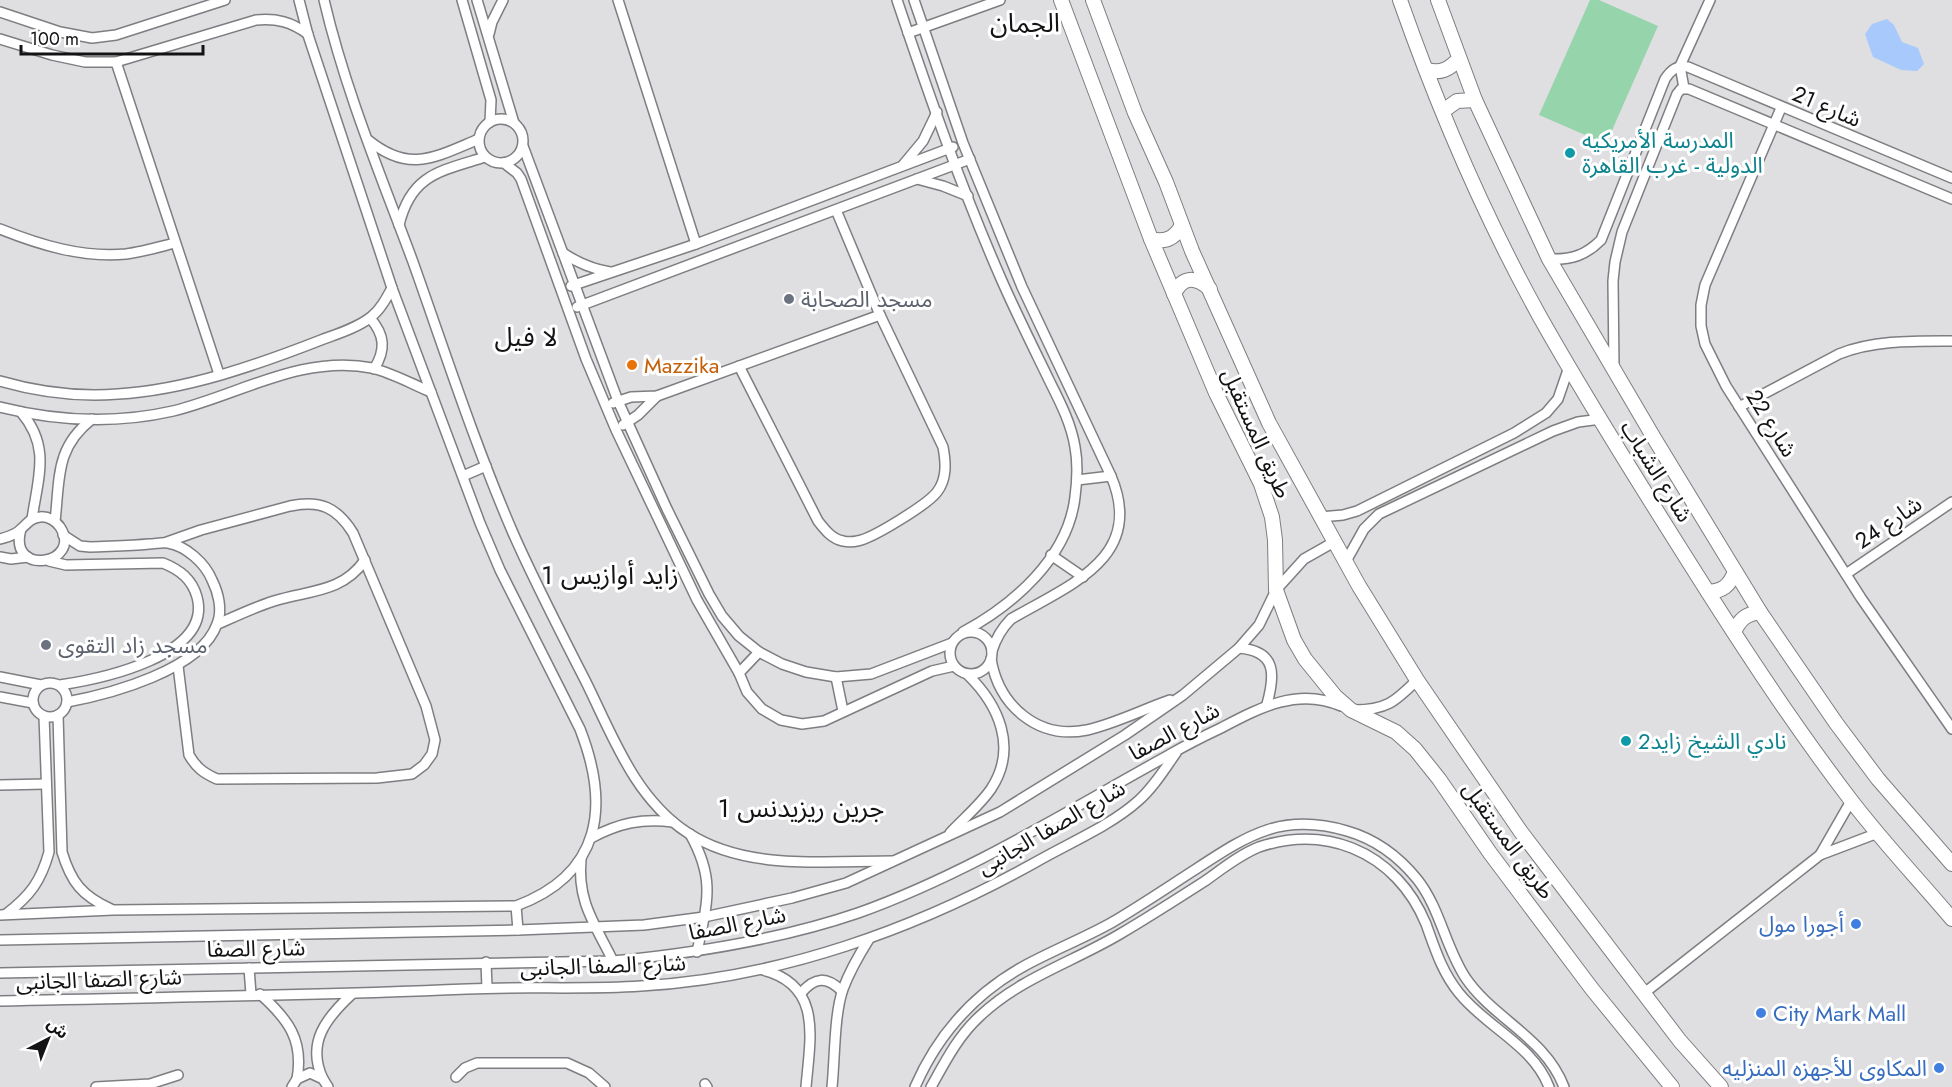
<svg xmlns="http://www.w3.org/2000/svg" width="1952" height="1087" font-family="Jost,'Noto Sans Arabic',sans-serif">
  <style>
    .green { fill: #96d5ac }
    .water { fill: #a8c9fc }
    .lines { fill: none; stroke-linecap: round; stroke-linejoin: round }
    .street-casing { stroke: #7e7d81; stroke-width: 12 }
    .secondary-casing { stroke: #7e7d81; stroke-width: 16 }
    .street { stroke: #fff; stroke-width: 9 }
    .secondary { stroke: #fff; stroke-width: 14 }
    .culture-dot { fill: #0f9aa8; stroke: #fff; stroke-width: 2 }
    .worship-dot { fill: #6b7280; stroke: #fff; stroke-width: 2 }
    .food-dot { fill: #e8710a; stroke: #fff; stroke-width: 2 }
    .shop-dot { fill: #3f7fe0; stroke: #fff; stroke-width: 2 }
    .labels { text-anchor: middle; stroke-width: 6; stroke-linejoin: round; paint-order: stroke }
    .street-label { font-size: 22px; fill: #131214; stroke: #fff }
    .culture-label { font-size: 22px; fill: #0d838f; stroke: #fff; text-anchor: start }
    .worship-label { font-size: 22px; fill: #5b616d; stroke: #fff; text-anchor: start }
    .food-label { font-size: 22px; fill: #c56008; stroke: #fff; text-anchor: start }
    .shop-label { font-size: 22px; fill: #366cbe; stroke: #fff; text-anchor: end }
    .quarter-label { font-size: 26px; fill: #131214; stroke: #fff }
  </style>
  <rect width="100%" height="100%" fill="#dfdfe2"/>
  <path class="green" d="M1590 0H1599L1658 26 1606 144 1539 115Z"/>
  <path class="water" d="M1887 19 1894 25 1902 42 1918 48 1924 64 1917 71 1901 70 1873 57 1865 34 1872 24Z"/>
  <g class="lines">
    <g class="street-casing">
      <g id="street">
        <path d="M324 0C345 90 381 176 413 262 445 352 475 445 513 533 535 583 560 631 585 680 612 734 634 798 688 833 746 871 826 861 892 861"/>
        <path d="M462 0 491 100 490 122"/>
        <path d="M477 0 514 123"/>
        <path d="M618 0 696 244"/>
        <path d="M897 0C929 95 962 190 1002 281 1017 315 1033 347 1049 380 1060 402 1071 423 1075 447 1078 463 1077 482 1075 497 1068 558 1013 605 963 632"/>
        <path d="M914 0 963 143 1022 287 1111 476C1146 558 1069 585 1011 619 1001 629 996 638 992 651"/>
        <path d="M0 12 60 32 92 38 116 35 225 0"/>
        <path d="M908 33 1000 0"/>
        <path d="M489 34 492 22 503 0"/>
        <path d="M0 39 52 55 85 62H116L256 20C277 18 291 22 308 34"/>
        <path d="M116 62 219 374"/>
        <path d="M1684 88 1680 66 1710 0"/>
        <path d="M1781 108 1705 285 1701 305V326L1705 344 1726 386 1861 598 1952 729"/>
        <circle cx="501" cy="141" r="22"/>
        <path d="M368 140C410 174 435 157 479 139"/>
        <path d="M523 146 618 401 667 509 709 594 722 616 739 636 759 652 782 664 806 672 836 677 871 674 952 643"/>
        <path d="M504 163 517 173 521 179 586 359 616 430 697 600 739 673 747 692 762 709 781 720 802 724 824 721 932 671 954 666"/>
        <path d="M903 165 923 141 937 112"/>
        <path d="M917 179 943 186 968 196"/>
        <path d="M399 225C411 174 441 171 485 157"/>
        <path d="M0 229C40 245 82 258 126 254 142 252 159 247 175 243"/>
        <path d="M563 253C578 263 592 269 610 272"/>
        <path d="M1549 259C1572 260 1586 255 1601 240L1665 79C1671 70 1677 65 1688 67L1952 178"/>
        <path d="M571 286 696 244 953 147"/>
        <path d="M577 307 970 159"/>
        <path d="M370 318C385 335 386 350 374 369"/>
        <path d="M739 366 818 521C825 530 832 539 843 541 847 542 854 542 857 541 872 539 928 504 937 492 947 479 946 463 943 447L880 315 836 210"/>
        <path d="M1614 369 1613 281 1615 262 1622 232 1677 94 1681 89H1689L1952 199"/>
        <path d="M0 381C38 392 79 397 118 394 186 390 257 365 321 340 337 334 357 328 371 317 380 310 386 299 392 288"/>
        <path d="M613 403 631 397 657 396 880 315"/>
        <path d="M0 407C56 421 116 424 173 411 238 395 303 354 372 368 392 373 412 384 431 392"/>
        <path d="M1739 407 1839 354C1874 340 1914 341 1952 341"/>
        <path d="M21 412C51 447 38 477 32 519"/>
        <path d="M623 425 638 415 657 396"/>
        <path d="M463 476 486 466"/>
        <path d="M1077 480 1111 476"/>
        <path d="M1320 517 1343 515 1357 511 1514 433 1546 413 1558 399 1569 367"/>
        <path d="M55 521C60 478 55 448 92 419"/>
        <path d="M63 535 80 546 90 547C109 546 129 546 149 544 155 544 162 542 168 543 186 546 205 563 212 580 218 592 223 610 217 624 201 670 110 694 67 702"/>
        <path d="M0 539C7 537 16 535 21 529 27 524 30 518 40 517 48 516 56 521 60 527 84 564 7 578 21 529"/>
        <path d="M167 542 201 530 290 506C320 500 337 507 353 533L426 706 435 740 432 754 424 765 412 774 377 778 217 779C203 773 196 767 189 755L178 666"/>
        <path d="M1051 555 1083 577"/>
        <path d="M0 557 11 559 28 557"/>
        <path d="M49 561 66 565 163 563C180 570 192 579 197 597 213 656 100 679 60 685"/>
        <path d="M1345 563 1364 529 1379 514 1553 431 1578 422 1601 419"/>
        <path d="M1846 574 1952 502"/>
        <path d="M218 624C236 616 255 607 274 601 309 590 342 593 365 560"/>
        <circle cx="971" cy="653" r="21"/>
        <path d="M1239 648C1277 651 1275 675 1267 704"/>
        <path d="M991 659C999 706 1038 740 1087 730 1114 724 1144 709 1170 700"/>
        <path d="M739 673 759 652"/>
        <path d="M0 677 41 685"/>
        <path d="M836 677 843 711"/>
        <circle cx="50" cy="700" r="17"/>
        <path d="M0 697 33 703"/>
        <path d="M1354 710C1386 710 1395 702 1417 680"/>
        <path d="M58 715 62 852C71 882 82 896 111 909"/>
        <path d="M0 785 46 784"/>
        <path d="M950 833C963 819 980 805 991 789 1018 748 999 705 967 674"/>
        <path d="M690 834C716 880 707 903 697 952"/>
        <path d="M591 838C619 823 642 818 673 822"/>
        <path d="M1820 855 1851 801"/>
        <path d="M581 859C577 902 595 924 613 961"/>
        <path d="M516 906 518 930"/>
        <path d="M6 914C30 896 41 881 49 852L44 716"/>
        <path d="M0 915 113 910 516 906C602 874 610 806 580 729L500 570 480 523 392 288 308 35 299 0"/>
        <path d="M0 940 518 930 644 925 704 917 792 898 846 883 1000 812 1125 735 1183 695 1239 648 1259 625 1276 590 1304 559 1334 542"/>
        <path d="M486 962 487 988"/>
        <path d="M249 968 251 994"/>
        <path d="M763 970C823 985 810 1039 806 1087"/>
        <path d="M0 973 613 961C696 953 779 940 858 913 967 874 1067 811 1169 755 1186 745 1204 736 1221 728 1259 708 1298 687 1341 706"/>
        <path d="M801 993C815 977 826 976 842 991"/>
        <path d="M260 994C288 1019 304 1040 297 1079"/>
        <path d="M1643 994 1820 855 1878 833"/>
        <path d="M0 1001C156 997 311 996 467 989 525 986 583 990 641 986 780 978 916 929 1036 862 1069 843 1110 826 1138 801 1153 788 1164 770 1176 753"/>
        <path d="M456 1077 465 1068 477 1063H567L589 1073 605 1087"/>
        <path d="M323 1079C306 1043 326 1018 352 994"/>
        <path d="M705 1084 707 1087"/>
        <path d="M96 1087 150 1084 178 1075"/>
        <path d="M292 1087 297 1079 310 1073 323 1079 328 1087"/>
        <path d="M832 1087C835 1058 834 1015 843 989 850 970 859 955 869 939"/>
        <path d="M915 1087C938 1034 975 993 1026 965 1054 950 1084 938 1111 923 1140 906 1168 887 1196 869 1248 835 1282 812 1347 831 1375 839 1399 857 1417 879 1440 908 1445 946 1465 977 1493 1019 1545 1037 1564 1087"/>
        <path d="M931 1087C945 1062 958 1036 980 1016 1020 978 1073 962 1120 934 1149 917 1177 899 1205 881 1222 869 1239 855 1259 847 1289 837 1322 836 1352 848 1387 862 1412 890 1426 924 1435 949 1442 972 1459 993 1486 1027 1533 1045 1549 1087"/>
      </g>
    </g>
    <g class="secondary-casing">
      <g id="secondary">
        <path d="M1061 0 1151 239 1216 393 1261 484 1272 517 1275 540 1276 590 1294 640 1305 659 1335 696 1351 710 1396 732 1415 749 1439 779 1490 853 1592 989 1672 1087"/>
        <path d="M1093 0 1135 113 1166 182 1192 251 1269 423 1359 586 1417 680 1521 832 1680 1041 1721 1087"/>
        <path d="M1400 0C1438 108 1484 216 1540 317 1584 395 1632 472 1680 548 1734 634 1789 719 1850 799 1882 841 1918 879 1952 919"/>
        <path d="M1438 0 1475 100 1549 259 1654 438 1760 612 1836 723 1878 779 1952 864"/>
        <path d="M1427 70C1441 74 1449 69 1459 59"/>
        <path d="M1443 111 1457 101 1475 100"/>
        <path d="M1151 239C1165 243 1175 238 1182 225"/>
        <path d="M1174 294C1183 275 1196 277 1210 289"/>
        <path d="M1708 592C1723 591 1729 586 1735 572"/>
        <path d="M1734 632C1740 619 1746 614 1760 612"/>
      </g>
    </g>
    <use href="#street" class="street"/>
    <use href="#secondary" class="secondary"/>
  </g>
  <g class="culture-dot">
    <circle cx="1570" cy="153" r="6"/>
    <circle cx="1626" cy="741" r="6"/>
  </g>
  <g class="worship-dot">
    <circle cx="789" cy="299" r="6"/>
    <circle cx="46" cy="645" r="6"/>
  </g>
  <circle class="food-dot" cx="632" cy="365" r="6"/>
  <g class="shop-dot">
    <circle cx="1856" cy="924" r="6"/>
    <circle cx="1761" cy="1013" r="6"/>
    <circle cx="1939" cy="1068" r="6"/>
  </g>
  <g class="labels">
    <g class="street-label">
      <text transform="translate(1827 106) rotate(23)" y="8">شارع 21</text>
      <text transform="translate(1772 423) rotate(58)" y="8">شارع 22</text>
      <text transform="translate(1257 433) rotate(66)" y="8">طريق المستقبل</text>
      <text transform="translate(1657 471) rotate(58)" y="8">شارع الشباب</text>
      <text transform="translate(1888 522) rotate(-34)" y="8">شارع 24</text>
      <text transform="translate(1174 731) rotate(-28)" y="8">شارع الصفا</text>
      <text transform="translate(1051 827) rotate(-30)" y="8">شارع الصفا الجانبى</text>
      <text transform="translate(1509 840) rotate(54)" y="8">طريق المستقبل</text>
      <text transform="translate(737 923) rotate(-11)" y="8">شارع الصفا</text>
      <text transform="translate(256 948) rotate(-1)" y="8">شارع الصفا</text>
      <text transform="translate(603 965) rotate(-2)" y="8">شارع الصفا الجانبى</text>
      <text transform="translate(99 979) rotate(-2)" y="8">شارع الصفا الجانبى</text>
    </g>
    <g class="culture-label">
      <text x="1582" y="148">المدرسة الأمريكيه<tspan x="1582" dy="25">الدولية - غرب القاهرة</tspan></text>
      <text x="1638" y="749">نادي الشيخ زايد2</text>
    </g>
    <g class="worship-label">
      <text x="801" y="307">مسجد الصحابة</text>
      <text x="58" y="653">مسجد زاد التقوى</text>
    </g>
    <g class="food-label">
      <text x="644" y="373">Mazzika</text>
    </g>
    <g class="shop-label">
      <text x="1844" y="932">أجورا مول</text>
      <text x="1773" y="1021" text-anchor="start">City Mark Mall</text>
      <text x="1927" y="1076">المكاوى للأجهزه المنزليه</text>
    </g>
    <g class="quarter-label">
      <text x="1025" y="32">الجمان</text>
      <text x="526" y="346">لا فيل</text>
      <text x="610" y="584">زايد أوازيس 1</text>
      <text x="801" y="817">جرين ريزيدنس 1</text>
    </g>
  </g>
  <g transform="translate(48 1039) rotate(42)" stroke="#ffffff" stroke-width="4.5" paint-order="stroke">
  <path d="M0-4.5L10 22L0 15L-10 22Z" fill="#131214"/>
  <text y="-9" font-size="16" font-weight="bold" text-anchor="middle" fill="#131214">ش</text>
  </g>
  <path d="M21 45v9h182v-9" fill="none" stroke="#131214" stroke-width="3"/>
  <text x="30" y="45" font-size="18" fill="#131214" stroke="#ffffff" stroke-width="4.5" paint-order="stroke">100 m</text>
</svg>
